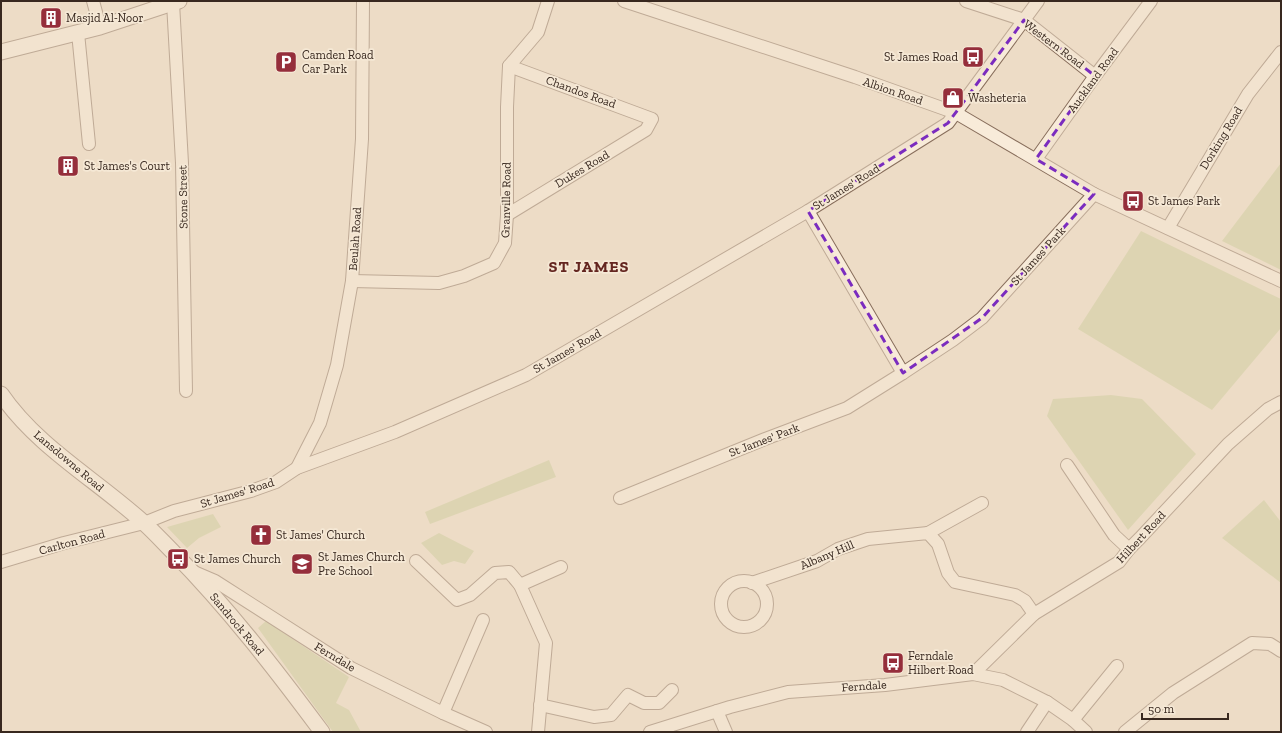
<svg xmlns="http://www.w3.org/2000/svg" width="1282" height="733" font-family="'Zilla Slab',serif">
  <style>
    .green { fill: #cbcb9a }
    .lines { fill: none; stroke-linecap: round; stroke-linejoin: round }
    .minor-casing { stroke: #886e5c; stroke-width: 14 }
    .tertiary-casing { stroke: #886e5c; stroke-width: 17 }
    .minor { stroke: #f8ebd9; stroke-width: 12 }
    .tertiary { stroke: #f8ebd9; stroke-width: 15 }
    .marked { fill: none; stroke: #7b2cbf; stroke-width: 3; stroke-dasharray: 8 5; stroke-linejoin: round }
    .labels { text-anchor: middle; stroke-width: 3.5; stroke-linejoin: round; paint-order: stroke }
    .poi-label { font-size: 12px; fill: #38281f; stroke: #f5e8d5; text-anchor: start }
    .street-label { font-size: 12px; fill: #38281f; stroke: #f5e8d5 }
    .district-label { font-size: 16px; font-weight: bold; letter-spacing: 1px; fill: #642620; stroke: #f5e8d5 }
  </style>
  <rect width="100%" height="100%" fill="#eddcc6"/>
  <g class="green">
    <path d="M1281 163V270L1222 241Z"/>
    <path d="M1141 231 1281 299V328L1212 410 1078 329Z"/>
    <path d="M1111 395 1142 399 1196 454 1128 530 1047 416 1053 399Z"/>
    <path d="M549 460 556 477 430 524 425 512Z"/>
    <path d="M1264 500 1281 522V583L1222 538Z"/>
    <path d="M213 514 221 527 199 538 187 548 167 527Z"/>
    <path d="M439 533 474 551 465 564 454 561 442 565 421 543Z"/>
    <path d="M266 621 349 677 336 703 349 710 361 732H333L258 628Z"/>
  </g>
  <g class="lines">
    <g class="minor-casing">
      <g id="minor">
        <path d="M93 1 100 27"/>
        <path d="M624 1 855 77 956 113 1094 194 1281 281"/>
        <path d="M966 1 1024 20 1095 76"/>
        <path d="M173 3 182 163 186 391"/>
        <path d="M78 33 89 144"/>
        <path d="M1036 159 1095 76 1151 1"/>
        <path d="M808 211 903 373"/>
        <path d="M507 215 646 130 652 119 509 66"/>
        <path d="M1168 228 1248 94 1281 52"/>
        <path d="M352 281 439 283 464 276 494 263 505 243 507 215V107L509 66 538 32 548 1"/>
        <path d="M1067 465 1114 535 1129 549"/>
        <path d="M297 468 320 423 337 365 352 281 362 139 363 1"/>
        <path d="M620 498 765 439 847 408 903 373 953 340 982 318 1094 194"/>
        <path d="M928 533 982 503"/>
        <path d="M416 561 457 600 470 595 495 573 509 572 520 585"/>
        <path d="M1 562 64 543 144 523 174 511 251 491 276 482 297 468 395 432 526 375 808 211 948 123 1038 1"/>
        <path d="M194 572 215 581 351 668 443 713 486 732"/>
        <circle cx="744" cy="604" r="23"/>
        <path d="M752 583 817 561 838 549 868 539 928 533 938 544 948 573 955 582 1015 595 1025 601 1034 614"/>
        <path d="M973 674 1034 614 1119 562 1129 549 1140 538 1228 444 1268 409 1281 402"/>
        <path d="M540 705 594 717 611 715 628 695 644 703H659L672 690"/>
        <path d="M717 711 726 732"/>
        <path d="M443 713 483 620"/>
        <path d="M1073 720 1117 666"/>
        <path d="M538 732 546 643 520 585 561 567"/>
        <path d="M650 732 730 707 788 692 885 685 973 674 1003 680 1047 702 1073 720 1086 732"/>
        <path d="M1027 732 1047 702"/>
        <path d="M1125 732 1173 693 1252 643 1270 644 1281 651"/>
      </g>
    </g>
    <g class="tertiary-casing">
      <g id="tertiary">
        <path d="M1 52 100 27 179 1"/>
        <path d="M1 394C37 447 97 480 144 523 154 532 164 543 174 553 228 608 276 670 322 732"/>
      </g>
    </g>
    <use href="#minor" class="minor"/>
    <use href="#tertiary" class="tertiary"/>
  </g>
  <path d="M0 0H1282V733H0ZM1024 20 1095 76 1036 159 1094 194 982 318 903 373 808 211 948 123Z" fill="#eddcc6" fill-opacity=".55" fill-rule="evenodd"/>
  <path class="marked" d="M1024 20 1095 76 1036 159 1094 194 982 318 903 373 808 211 948 123Z"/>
  <defs>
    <g id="building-square" transform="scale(1.15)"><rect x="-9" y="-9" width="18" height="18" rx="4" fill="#952e3b" stroke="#f5e8d5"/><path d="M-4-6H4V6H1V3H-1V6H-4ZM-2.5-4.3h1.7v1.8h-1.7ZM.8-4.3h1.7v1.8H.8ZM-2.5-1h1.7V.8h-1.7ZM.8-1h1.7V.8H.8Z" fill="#fff"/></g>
    <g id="bus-square" transform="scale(1.15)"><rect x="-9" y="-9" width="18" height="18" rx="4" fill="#952e3b" stroke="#f5e8d5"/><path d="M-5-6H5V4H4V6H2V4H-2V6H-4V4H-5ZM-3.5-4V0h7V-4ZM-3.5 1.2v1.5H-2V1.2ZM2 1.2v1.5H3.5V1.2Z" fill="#fff"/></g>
    <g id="parking-square" transform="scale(1.15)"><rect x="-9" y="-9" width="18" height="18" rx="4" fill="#952e3b" stroke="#f5e8d5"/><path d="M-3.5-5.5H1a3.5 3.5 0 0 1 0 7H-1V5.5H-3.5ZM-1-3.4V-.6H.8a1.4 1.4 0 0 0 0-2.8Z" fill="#fff"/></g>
    <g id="shop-square" transform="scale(1.15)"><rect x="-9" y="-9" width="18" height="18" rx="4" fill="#952e3b" stroke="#f5e8d5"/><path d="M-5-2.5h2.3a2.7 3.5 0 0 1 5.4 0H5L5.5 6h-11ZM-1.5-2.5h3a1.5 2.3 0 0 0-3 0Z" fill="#fff"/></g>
    <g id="church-square" transform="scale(1.15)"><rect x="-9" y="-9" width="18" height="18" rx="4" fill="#952e3b" stroke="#f5e8d5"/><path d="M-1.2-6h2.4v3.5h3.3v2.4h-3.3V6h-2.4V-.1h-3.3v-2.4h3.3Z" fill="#fff"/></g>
    <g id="school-square" transform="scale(1.15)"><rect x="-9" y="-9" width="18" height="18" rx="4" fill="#952e3b" stroke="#f5e8d5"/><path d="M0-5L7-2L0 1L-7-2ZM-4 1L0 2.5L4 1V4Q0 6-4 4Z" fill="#fff"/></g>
  </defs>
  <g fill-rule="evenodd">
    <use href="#building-square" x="51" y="18"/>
    <use href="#bus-square" x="973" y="57"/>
    <use href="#parking-square" x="286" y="62"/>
    <use href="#shop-square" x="953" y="98"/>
    <use href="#building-square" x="68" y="166"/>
    <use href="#bus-square" x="1133" y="201"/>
    <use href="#church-square" x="261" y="535"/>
    <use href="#bus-square" x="178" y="559"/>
    <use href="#school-square" x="302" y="564"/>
    <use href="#bus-square" x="893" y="663"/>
  </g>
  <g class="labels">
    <g class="poi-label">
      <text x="66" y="22">Masjid Al-Noor</text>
      <text x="302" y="59">Camden Road<tspan x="302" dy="14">Car Park</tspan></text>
      <text x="958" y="61" text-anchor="end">St James Road</text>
      <text x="968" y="102">Washeteria</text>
      <text x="84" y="170">St James's Court</text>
      <text x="1148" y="205">St James Park</text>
      <text x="276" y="539">St James' Church</text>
      <text x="318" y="561">St James Church<tspan x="318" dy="14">Pre School</tspan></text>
      <text x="194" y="563">St James Church</text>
      <text x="908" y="660">Ferndale<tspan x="908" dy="14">Hilbert Road</tspan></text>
    </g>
    <g class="street-label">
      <text transform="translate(1054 44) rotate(37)" y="4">Western Road</text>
      <text transform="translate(1093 80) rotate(-54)" y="4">Auckland Road</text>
      <text transform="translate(893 91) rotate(19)" y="4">Albion Road</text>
      <text transform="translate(581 92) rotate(20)" y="4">Chandos Road</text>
      <text transform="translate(1221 138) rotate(-59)" y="4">Dorking Road</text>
      <text transform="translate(582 169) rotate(-31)" y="4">Dukes Road</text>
      <text transform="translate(846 187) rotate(-32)" y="4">St James' Road</text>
      <text transform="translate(183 197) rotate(-91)" y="4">Stone Street</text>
      <text transform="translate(506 200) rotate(-89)" y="4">Granville Road</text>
      <text transform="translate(355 239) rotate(-86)" y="4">Beulah Road</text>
      <text transform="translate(1038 256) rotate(-48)" y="4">St James' Park</text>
      <text transform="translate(567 351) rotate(-30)" y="4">St James' Road</text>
      <text transform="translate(764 440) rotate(-21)" y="4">St James' Park</text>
      <text transform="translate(69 461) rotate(40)" y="4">Lansdowne Road</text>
      <text transform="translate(237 493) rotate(-17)" y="4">St James' Road</text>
      <text transform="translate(1141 537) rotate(-47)" y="4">Hilbert Road</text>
      <text transform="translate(72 542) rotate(-15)" y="4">Carlton Road</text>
      <text transform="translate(827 555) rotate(-23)" y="4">Albany Hill</text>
      <text transform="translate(237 624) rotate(50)" y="4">Sandrock Road</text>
      <text transform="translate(335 657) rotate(31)" y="4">Ferndale</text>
      <text transform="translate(864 686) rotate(-4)" y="4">Ferndale</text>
    </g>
    <g class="district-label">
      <text x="589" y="272">ST JAMES</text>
    </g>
  </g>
  <rect width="1282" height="733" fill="none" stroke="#38281f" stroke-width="4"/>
  <path d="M1142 713v6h86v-6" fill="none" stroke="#38281f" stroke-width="2"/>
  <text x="1148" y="713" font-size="12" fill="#38281f" stroke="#f5e8d5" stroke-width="3" paint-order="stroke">50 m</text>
</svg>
